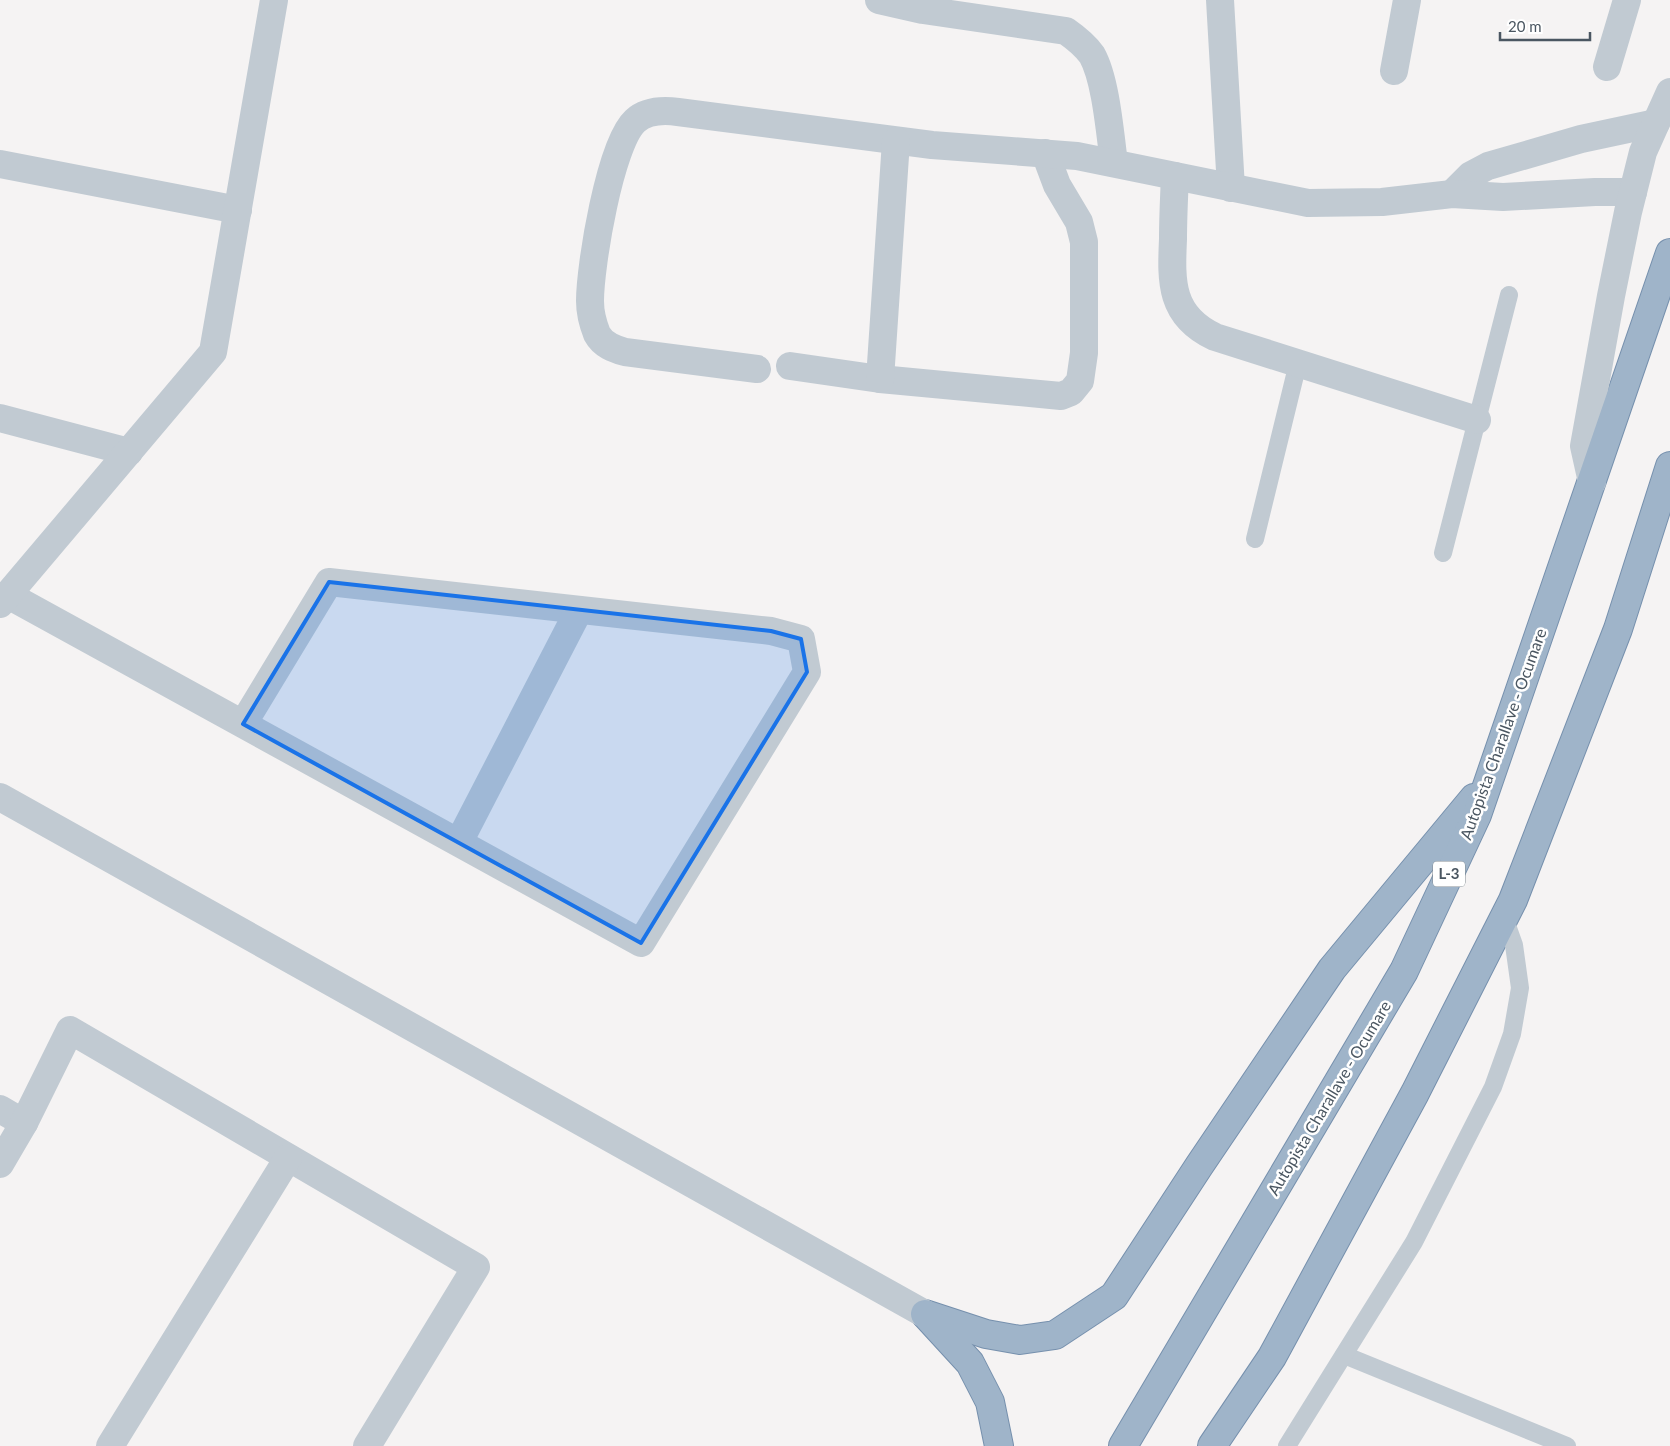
<svg xmlns="http://www.w3.org/2000/svg" width="1670" height="1446" font-family="Lato,sans-serif">
	<style>
		.lines { fill: none; stroke-linecap: round; stroke-linejoin: round }
		.trunk-casing { stroke: #7690ad; stroke-width: 30 }
		.service { stroke: #c1cad2; stroke-width: 18 }
		.minor { stroke: #c1cad2; stroke-width: 28 }
		.trunk { stroke: #9fb4c9; stroke-width: 28 }
		.marked { fill: #1a73e8; fill-opacity: 0.2; stroke: #1a73e8; stroke-width: 4; stroke-linejoin: round }
		.labels { text-anchor: middle; stroke-width: 5; stroke-linejoin: round; paint-order: stroke }
		.shield { fill: #fff; stroke: #808990; stroke-width: 1 }
		.shield-label { font-size: 15px; font-weight: bold; fill: #4a5661 }
		.street-label { font-size: 16px; fill: #4a5661; stroke: #fff }
	</style>
	<rect width="100%" height="100%" fill="#f5f3f3"/>
	<g class="lines">
		<defs>
			<g id="trunk">
				<path d="M 925,1314 L 986,1334 L 1020,1340 L 1055,1335 L 1114,1296 L 1199,1166 L 1332,969 L 1474,798"/>
				<path d="M 926,1315 L 970,1363 L 990,1402 L 999,1446"/>
				<path d="M 1123,1446 L 1404,971 L 1477,815 L 1670,253"/>
				<path d="M 1212,1446 L 1272,1357 L 1415,1093 L 1513,900 L 1618,629 L 1670,466"/>
			</g>
		</defs>
		<use href="#trunk" class="trunk-casing"/>
		<g class="service">
			<path d="M 1255,539 L 1298,363"/>
			<path d="M 1443,553 L 1509,295"/>
			<path d="M 1344,1355 L 1567,1446"/>
			<path d="M 1287,1446 L 1414,1242 L 1493,1087 L 1512,1034 L 1520,988 L 1514,945 L 1504,917"/>
		</g>
		<g class="minor">
			<path d="M 879,0 L 923,10 L 1066,31 C 1076,38 1085,45 1092,55 C 1106,80 1110,134 1114,163"/>
			<path d="M 1220,0 L 1231,188"/>
			<path d="M 1607,67 L 1627,0"/>
			<path d="M 1394,71 L 1407,0"/>
			<path d="M 0,164 L 238,210"/>
			<path d="M 1175,176 C 1174,197 1173,218 1173,239 C 1171,282 1170,316 1215,337 L 1477,420"/>
			<path d="M 1452,194 L 1471,175 L 1488,166 L 1581,139 L 1656,123"/>
			<path d="M 790,366 L 880,379 L 1061,396 L 1071,392 L 1080,381 L 1084,353 L 1084,242 L 1079,222 L 1057,185 L 1045,153"/>
			<path d="M 757,369 L 625,352 C 614,349 603,345 597,334 C 593,324 590,313 590,301 C 590,266 610,144 635,121 C 647,110 663,110 678,112 L 932,145 L 1077,156 L 1308,203 L 1382,202 L 1452,194 L 1503,197 L 1595,192 L 1633,192"/>
			<path d="M 880,379 L 896,141"/>
			<path d="M 0,418 L 129,452"/>
			<path d="M 1592,482 L 1584,446 L 1611,296 L 1628,212 L 1643,152 L 1670,92"/>
			<path d="M 8,595 L 641,943 L 807,672 L 801,639 L 771,631 L 329,582 L 243,724"/>
			<path d="M 0,604 L 213,352 L 274,0"/>
			<path d="M 0,797 L 925,1314"/>
			<path d="M 459,842 L 579,610"/>
			<path d="M 0,1109 L 24,1123"/>
			<path d="M 0,1164 L 24,1123 L 70,1030 L 476,1267 L 367,1446"/>
			<path d="M 110,1446 L 288,1158"/>
		</g>
		<use href="#trunk" class="trunk"/>
	</g>
	<path class="marked" d="M 329,582 L 771,631 L 801,639 L 807,672 L 641,943 L 243,724 Z"/>
	<g class="labels">
		<rect class="shield" x="1433" y="861.5" width="32" height="25" rx="4"/>
		<g class="shield-label">
			<text x="1449" y="879">L-3</text>
		</g>
		<g class="street-label">
			<text transform="translate(1503 734) rotate(-70)" y="6">Autopista Charallave - Ocumare</text>
			<text transform="translate(1329 1098) rotate(-59)" y="6">Autopista Charallave - Ocumare</text>
		</g>
	</g>
	<path d="M1500 32v8h90v-8" fill="none" stroke="#4a5661" stroke-width="2.5"/>
	<text x="1508" y="32" font-size="15" fill="#4a5661" stroke="#ffffff" stroke-width="4" paint-order="stroke">20 m</text>
</svg>
